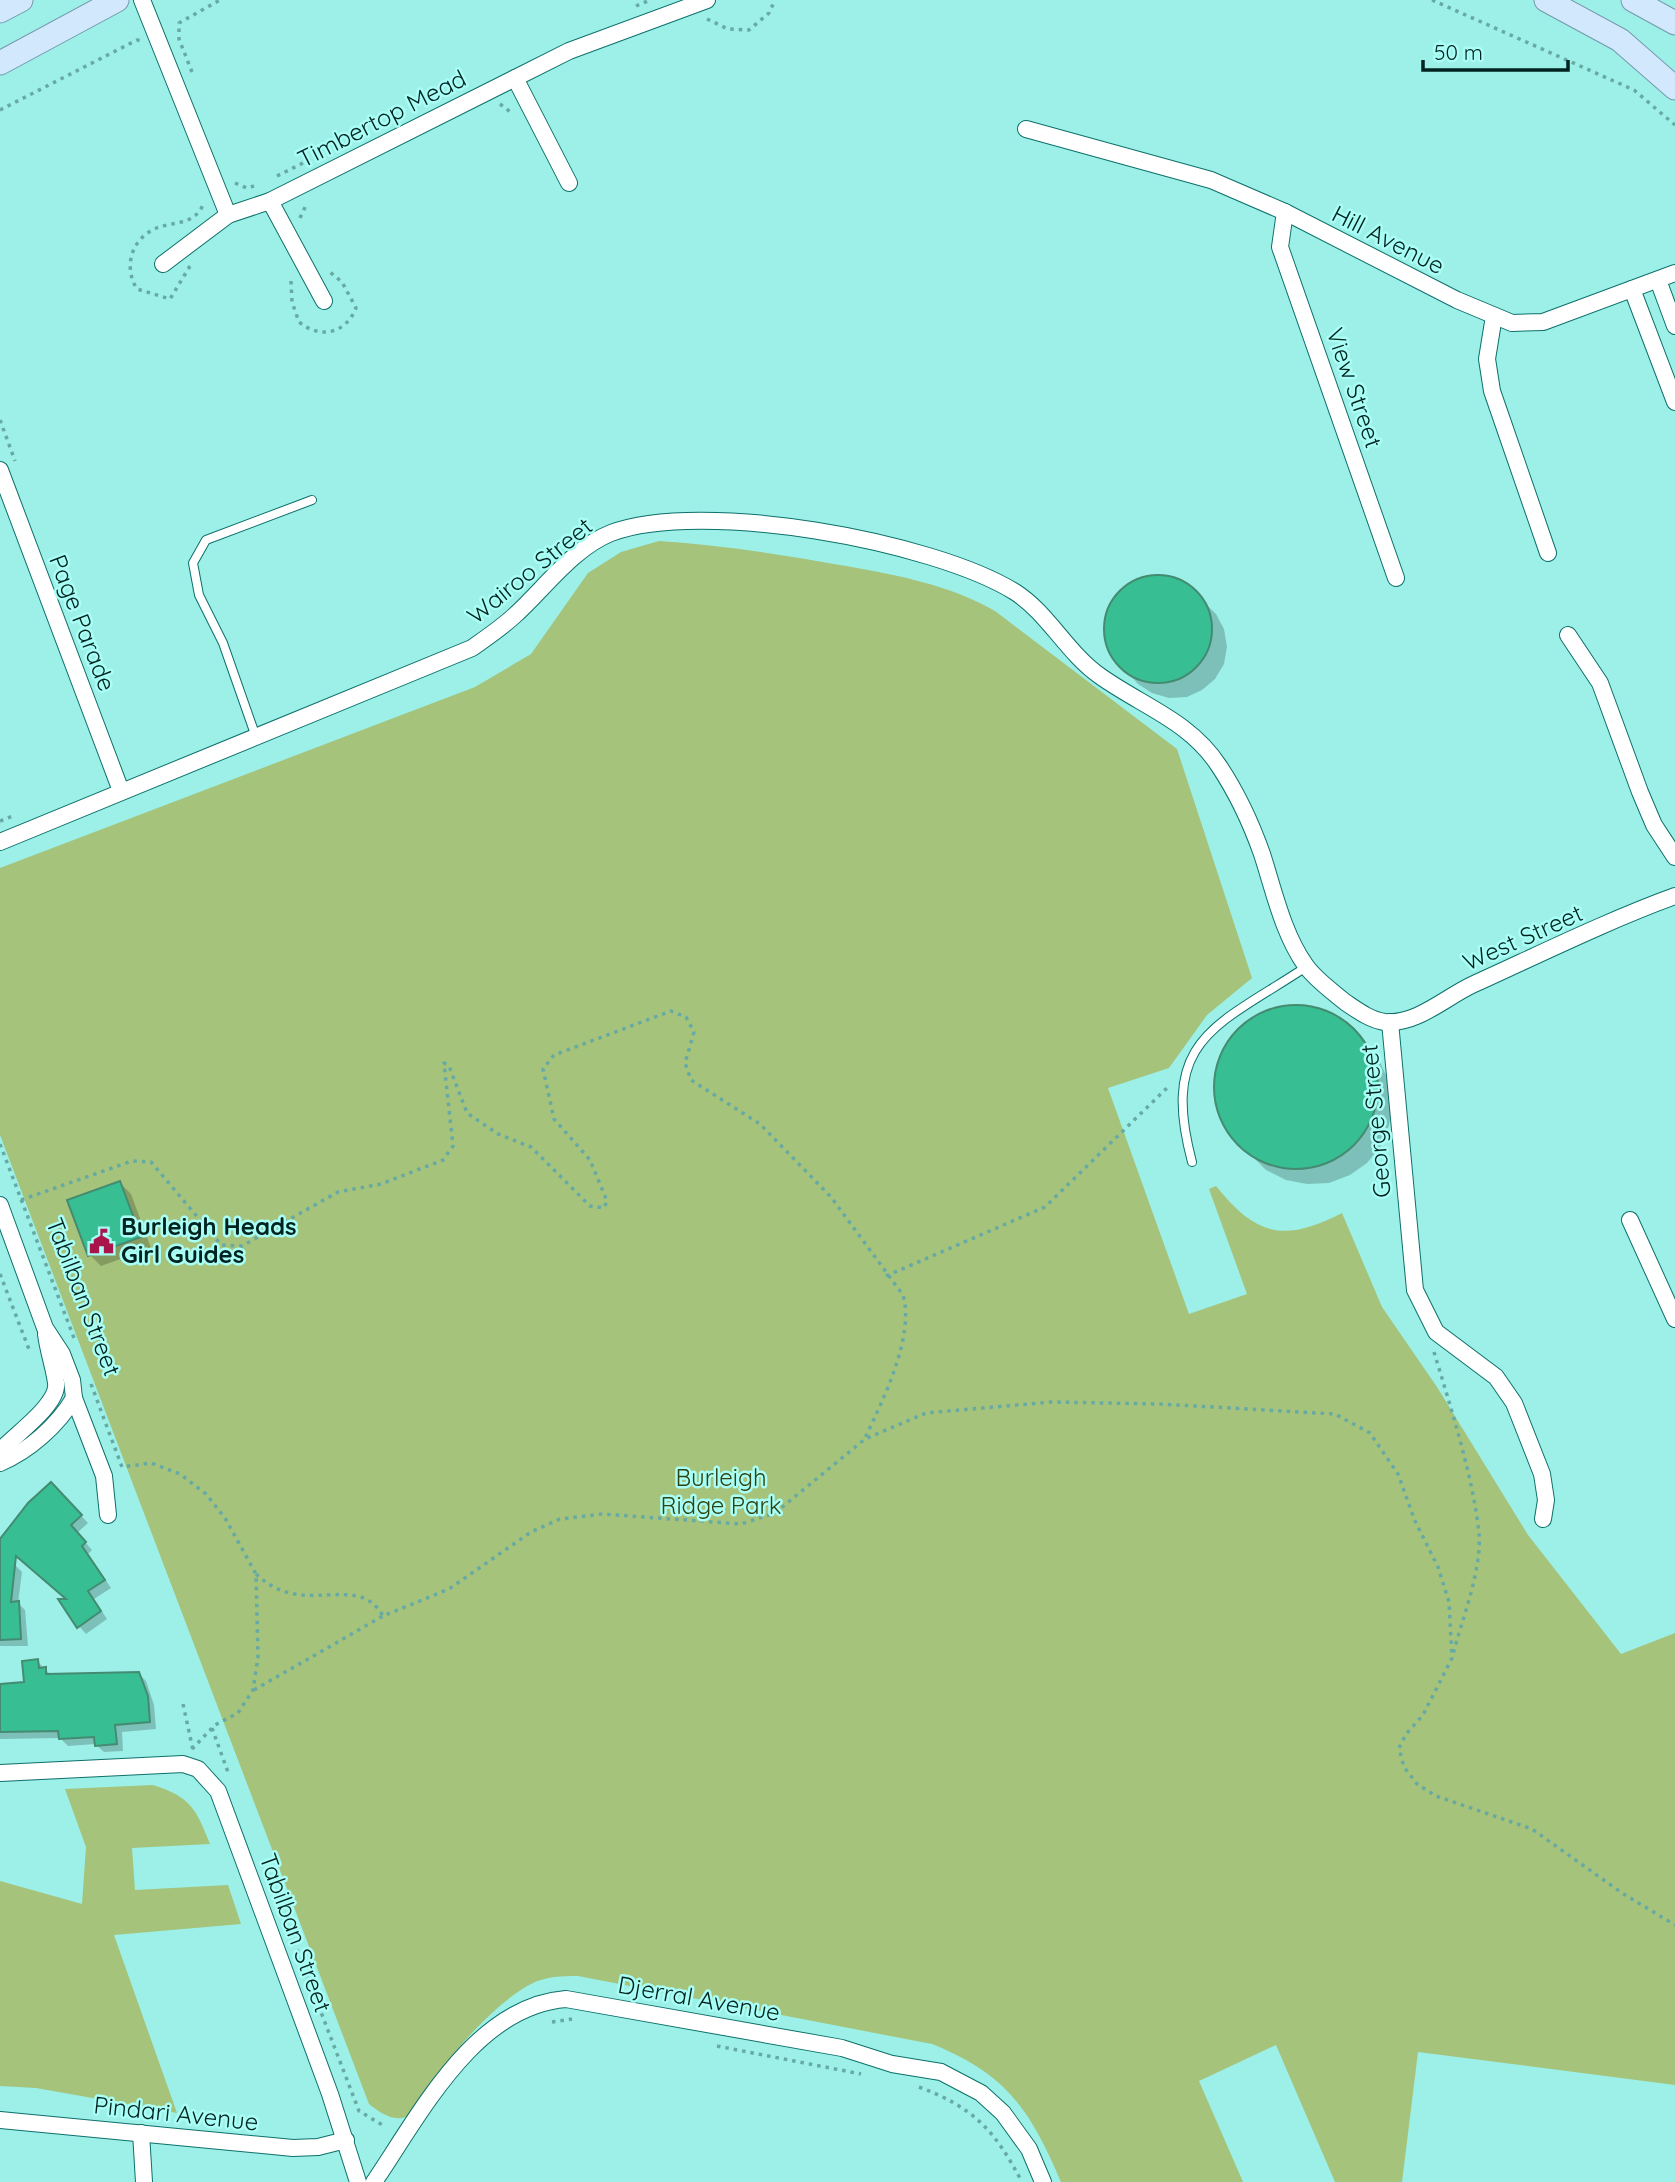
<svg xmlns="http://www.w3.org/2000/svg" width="1675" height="2182" font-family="Quicksand,sans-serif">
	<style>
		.green { fill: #a5c37b }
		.shadow { fill: #0003 }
		.building { fill: #38be93; stroke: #448b71; stroke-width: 2 }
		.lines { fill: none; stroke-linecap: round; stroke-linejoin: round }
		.service-casing { stroke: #0d706a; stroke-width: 10 }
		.minor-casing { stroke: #0d706a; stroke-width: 18 }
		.primary-casing { stroke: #7599ae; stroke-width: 25 }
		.path { stroke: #67aaa4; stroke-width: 3.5; stroke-dasharray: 3.5 5; stroke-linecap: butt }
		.service { stroke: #fff; stroke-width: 8 }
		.minor { stroke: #fff; stroke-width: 16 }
		.primary { stroke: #d2e8fd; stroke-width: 23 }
		.labels { text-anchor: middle; stroke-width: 5; stroke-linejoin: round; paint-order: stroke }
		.street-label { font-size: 24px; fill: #002320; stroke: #a9fef5 }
		.poi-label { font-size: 24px; font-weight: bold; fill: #002320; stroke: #a9fef5; text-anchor: start }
		.park-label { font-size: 24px; fill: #2f420f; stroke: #a9fef5 }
	</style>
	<rect width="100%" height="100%" fill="#9cf0e8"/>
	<g class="green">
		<path d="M 659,541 C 722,545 784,555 846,566 C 897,575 950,585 995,611 L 1177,749 L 1252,978 L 1207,1015 L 1169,1068 L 1108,1088 L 1189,1314 L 1247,1294 L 1209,1189 L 1216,1186 C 1256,1236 1284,1243 1342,1213 L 1382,1307 L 1437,1387 L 1528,1535 L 1621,1654 L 1675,1633 L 1675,2085 L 1418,2052 L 1402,2182 L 1335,2182 L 1276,2045 L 1199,2081 L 1243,2182 L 1061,2182 C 1030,2110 1007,2074 932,2044 L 578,1976 C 562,1976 546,1976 531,1984 C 498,2001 457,2047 436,2077 C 428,2088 419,2110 408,2116 C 394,2123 379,2112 369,2104 L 0,1135 L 0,868 L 475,687 L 531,654 L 588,573 L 621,552 Z"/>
		<path d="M 153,1785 C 191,1797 196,1809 210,1844 L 132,1848 L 135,1890 L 228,1885 L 241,1924 L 114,1935 L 177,2113 L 36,2088 L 0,2086 L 0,1881 L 82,1904 L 86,1847 L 65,1789 Z"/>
	</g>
	<g class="shadow">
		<path d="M 1154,577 L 1171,578 L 1187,586 L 1216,614 L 1224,629 L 1227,647 L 1224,664 L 1215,679 L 1202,690 L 1187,697 L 1169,698 L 1152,693 L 1138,684 L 1111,653 L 1106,636 L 1106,619 L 1112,603 L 1123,590 L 1137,580 Z"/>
		<path d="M 1290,1007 L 1311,1009 L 1332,1016 L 1350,1029 L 1380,1062 L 1389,1082 L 1393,1104 L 1389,1125 L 1381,1146 L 1367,1163 L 1350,1175 L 1329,1183 L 1307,1184 L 1286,1180 L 1266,1170 L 1234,1138 L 1222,1120 L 1216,1099 L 1216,1077 L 1222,1056 L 1233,1037 L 1249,1022 L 1268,1012 Z"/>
		<path d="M 120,1183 L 131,1194 L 151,1248 L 101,1266 L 90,1255 Z"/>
		<path d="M 58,1491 L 88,1523 L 77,1533 L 92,1550 L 88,1554 L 111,1588 L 94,1599 L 107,1619 L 86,1634 L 79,1626 L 69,1600 Z"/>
		<path d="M 0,1563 L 14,1564 L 22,1572 L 18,1603 L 25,1610 L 28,1646 L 0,1646 Z"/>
		<path d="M 37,1661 L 52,1676 L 139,1674 L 146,1681 L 154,1705 L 156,1729 L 122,1732 L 123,1751 L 104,1752 L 95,1744 L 68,1746 L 60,1738 L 0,1739 L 0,1686 L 26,1684 Z"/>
	</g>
	<g class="building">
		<circle cx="1158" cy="629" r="54"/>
		<circle cx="1296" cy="1087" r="82"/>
		<path d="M 120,1181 L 141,1237 L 88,1256 L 67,1200 Z"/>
		<path d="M 51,1482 L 82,1515 L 71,1525 L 86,1542 L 82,1546 L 105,1580 L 88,1591 L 101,1611 L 77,1628 L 58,1599 L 66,1599 L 16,1556 L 11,1602 L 19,1601 L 21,1639 L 0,1640 L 0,1539 L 28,1503 Z"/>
		<path d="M 38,1659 L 39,1668 L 46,1667 L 46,1674 L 139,1672 L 148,1696 L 150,1722 L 115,1725 L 117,1744 L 95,1746 L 94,1737 L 59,1739 L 58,1731 L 0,1732 L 0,1684 L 24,1682 L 22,1661 Z"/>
	</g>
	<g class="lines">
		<defs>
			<g id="service">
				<path d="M 256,737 L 223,643 L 199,595 L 193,563 L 206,540 L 312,500"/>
				<path d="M 1192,1162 C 1159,1038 1217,1026 1306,967"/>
			</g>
			<g id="minor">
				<path d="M 142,0 L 228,215"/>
				<path d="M 515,78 L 569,183"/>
				<path d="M 1026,129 L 1211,180 L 1285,212 L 1457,300 L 1512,323 L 1543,322 L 1675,273"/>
				<path d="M 270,201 L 324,301"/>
				<path d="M 1285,212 L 1280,247 L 1396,578"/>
				<path d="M 163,264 L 228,215 L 270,201 L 569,51 L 707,0"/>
				<path d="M 1658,280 L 1675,326"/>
				<path d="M 1632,289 L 1675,402"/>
				<path d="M 1494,316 L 1487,359 L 1492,391 L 1548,553"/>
				<path d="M 0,470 L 121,791"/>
				<path d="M 1568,635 L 1600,683 L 1640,792 L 1654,825 L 1675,857"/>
				<path d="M 0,842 L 472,648 C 486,638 501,628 514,616 C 544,589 573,548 611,533 C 701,499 933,541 1015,592 C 1048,613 1067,653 1100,676 C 1142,706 1190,721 1219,766 C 1237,793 1251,823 1262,854 C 1274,891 1283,934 1306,966 C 1316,980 1332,991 1345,1002 C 1357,1010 1370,1020 1385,1022 C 1417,1025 1447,996 1474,984 C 1538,955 1609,920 1675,896"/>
				<path d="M 1390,1022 L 1415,1290 L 1436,1332 L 1496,1377 L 1514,1403 L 1542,1474 L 1546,1500 L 1543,1519"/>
				<path d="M 0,1205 L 45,1328 L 62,1354 L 72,1380 L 74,1398 L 104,1476 L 108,1515"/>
				<path d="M 1630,1220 L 1675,1319"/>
				<path d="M 0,1455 L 5,1446 C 19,1432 59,1403 56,1383 C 54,1367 48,1351 46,1334"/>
				<path d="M 0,1463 C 29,1451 58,1425 74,1398"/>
				<path d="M 0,1773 L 183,1764 L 198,1769 L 218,1791 L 330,2094 L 358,2182"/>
				<path d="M 0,2120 L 293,2148 L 318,2147 L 346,2140"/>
				<path d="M 141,2133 L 144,2182"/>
				<path d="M 374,2182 C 421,2113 475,2006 566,1999 L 842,2048 L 892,2064 L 941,2072 L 981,2093 L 1003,2113 L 1029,2149 L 1043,2182"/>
			</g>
			<g id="primary">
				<path d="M 1546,0 L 1620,40 L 1675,88"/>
				<path d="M 1633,0 L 1675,23"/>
				<path d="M 0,11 L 21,0"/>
				<path d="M 0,63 L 117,0"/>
			</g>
		</defs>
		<use href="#service" class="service-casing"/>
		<use href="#minor" class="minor-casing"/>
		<use href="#primary" class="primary-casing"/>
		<g class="path">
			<path d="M 1432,0 L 1634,90 L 1675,125"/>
			<path d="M 636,6 L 650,0"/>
			<path d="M 707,19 L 728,29 L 749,30 L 769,13 L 775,0"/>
			<path d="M 192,72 L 179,39 L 179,23 L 220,0"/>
			<path d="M 500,104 L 513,114"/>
			<path d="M 0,110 L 137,40 L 142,41"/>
			<path d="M 277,176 L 317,156"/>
			<path d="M 235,183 L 247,188 L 254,186"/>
			<path d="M 300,218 L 307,203"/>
			<path d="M 190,266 L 170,299 L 137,289 C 125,270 129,245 149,232 C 168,219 195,229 204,202"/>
			<path d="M 291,281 L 292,302 L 299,322 C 321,340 346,333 356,308 L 342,282 L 330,272"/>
			<path d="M 0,420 L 15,461"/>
			<path d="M 0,821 L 13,816"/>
			<path d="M 0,1144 L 74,1338"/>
			<path d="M 21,1200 L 132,1161 L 151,1162 L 221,1245 L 242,1246 L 338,1192 L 381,1184 L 443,1160 L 453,1146 L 444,1063 L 449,1066 L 467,1113 L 498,1134 L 531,1147 L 590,1206 L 604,1208 L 607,1201 L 590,1160 L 554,1119 L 543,1069 L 554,1055 L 671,1011 L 686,1017 L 694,1032 L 685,1063 L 691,1080 L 760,1124 L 831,1197 L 903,1295 C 915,1336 883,1400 865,1438"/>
			<path d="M 0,1274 L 30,1352"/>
			<path d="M 886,1276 L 1045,1207 L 1170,1085"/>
			<path d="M 1434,1352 C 1450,1405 1474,1480 1479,1534 C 1482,1569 1462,1620 1453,1654"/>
			<path d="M 91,1384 L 122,1467 L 151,1463 L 180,1474 L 206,1494 L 225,1518 L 256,1574 L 258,1657 L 253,1690 L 238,1713 L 215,1725 L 192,1749"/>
			<path d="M 256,1574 C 303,1620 357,1570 383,1616 L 449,1589 L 531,1532 L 560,1519 L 602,1514 L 741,1524 L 775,1513 L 865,1439 L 926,1413 L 1051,1402 L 1160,1404 L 1335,1414 L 1370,1433 L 1398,1474 L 1415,1521 L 1438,1567 L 1449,1602 L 1452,1658 L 1423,1715 L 1406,1734 L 1399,1748 L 1404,1767 L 1417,1784 L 1436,1796 L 1532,1829 L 1622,1893 L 1675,1925"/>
			<path d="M 254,1690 L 383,1616"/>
			<path d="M 183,1704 L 193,1750"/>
			<path d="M 212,1728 L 229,1775"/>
			<path d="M 294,1942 L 359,2111 L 384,2126"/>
			<path d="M 552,2022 L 572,2019"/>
			<path d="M 717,2046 L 861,2074"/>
			<path d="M 919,2087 C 975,2108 995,2131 1022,2182"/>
		</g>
		<use href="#service" class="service"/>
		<use href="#minor" class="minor"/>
		<use href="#primary" class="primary"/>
	</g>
	<defs>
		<symbol id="civic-bare" viewBox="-9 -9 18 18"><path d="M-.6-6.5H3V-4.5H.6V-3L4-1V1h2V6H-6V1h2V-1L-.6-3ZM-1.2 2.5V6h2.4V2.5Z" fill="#a9154b" stroke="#a9fef5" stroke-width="2.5" paint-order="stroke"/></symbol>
	</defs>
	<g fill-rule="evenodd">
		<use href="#civic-bare" x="84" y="1224" width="35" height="35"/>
	</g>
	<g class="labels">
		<g class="street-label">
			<text transform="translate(382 119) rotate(-27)" y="8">Timbertop Mead</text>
			<text transform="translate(1388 240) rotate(27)" y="8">Hill Avenue</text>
			<text transform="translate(1354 388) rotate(71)" y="8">View Street</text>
			<text transform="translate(530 571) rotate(-39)" y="8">Wairoo Street</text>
			<text transform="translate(82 623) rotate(69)" y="8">Page Parade</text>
			<text transform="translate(1523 938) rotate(-24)" y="8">West Street</text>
			<text transform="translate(1376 1121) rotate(-95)" y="8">George Street</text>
			<text transform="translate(83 1297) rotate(69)" y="8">Tabilban Street</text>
			<text transform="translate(295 1933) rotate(70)" y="8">Tabilban Street</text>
			<text transform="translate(699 1999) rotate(10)" y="8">Djerral Avenue</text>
			<text transform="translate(176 2114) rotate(6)" y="8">Pindari Avenue</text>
		</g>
		<g class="poi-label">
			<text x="121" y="1235">Burleigh Heads<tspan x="121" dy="28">Girl Guides</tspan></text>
		</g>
		<g class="park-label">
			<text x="721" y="1486">Burleigh<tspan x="721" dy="28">Ridge Park</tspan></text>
		</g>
	</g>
	<path d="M1423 60v10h145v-10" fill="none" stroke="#002320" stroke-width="3.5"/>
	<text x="1434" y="60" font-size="21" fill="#002320" stroke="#a9fef5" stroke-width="5" paint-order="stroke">50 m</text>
</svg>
